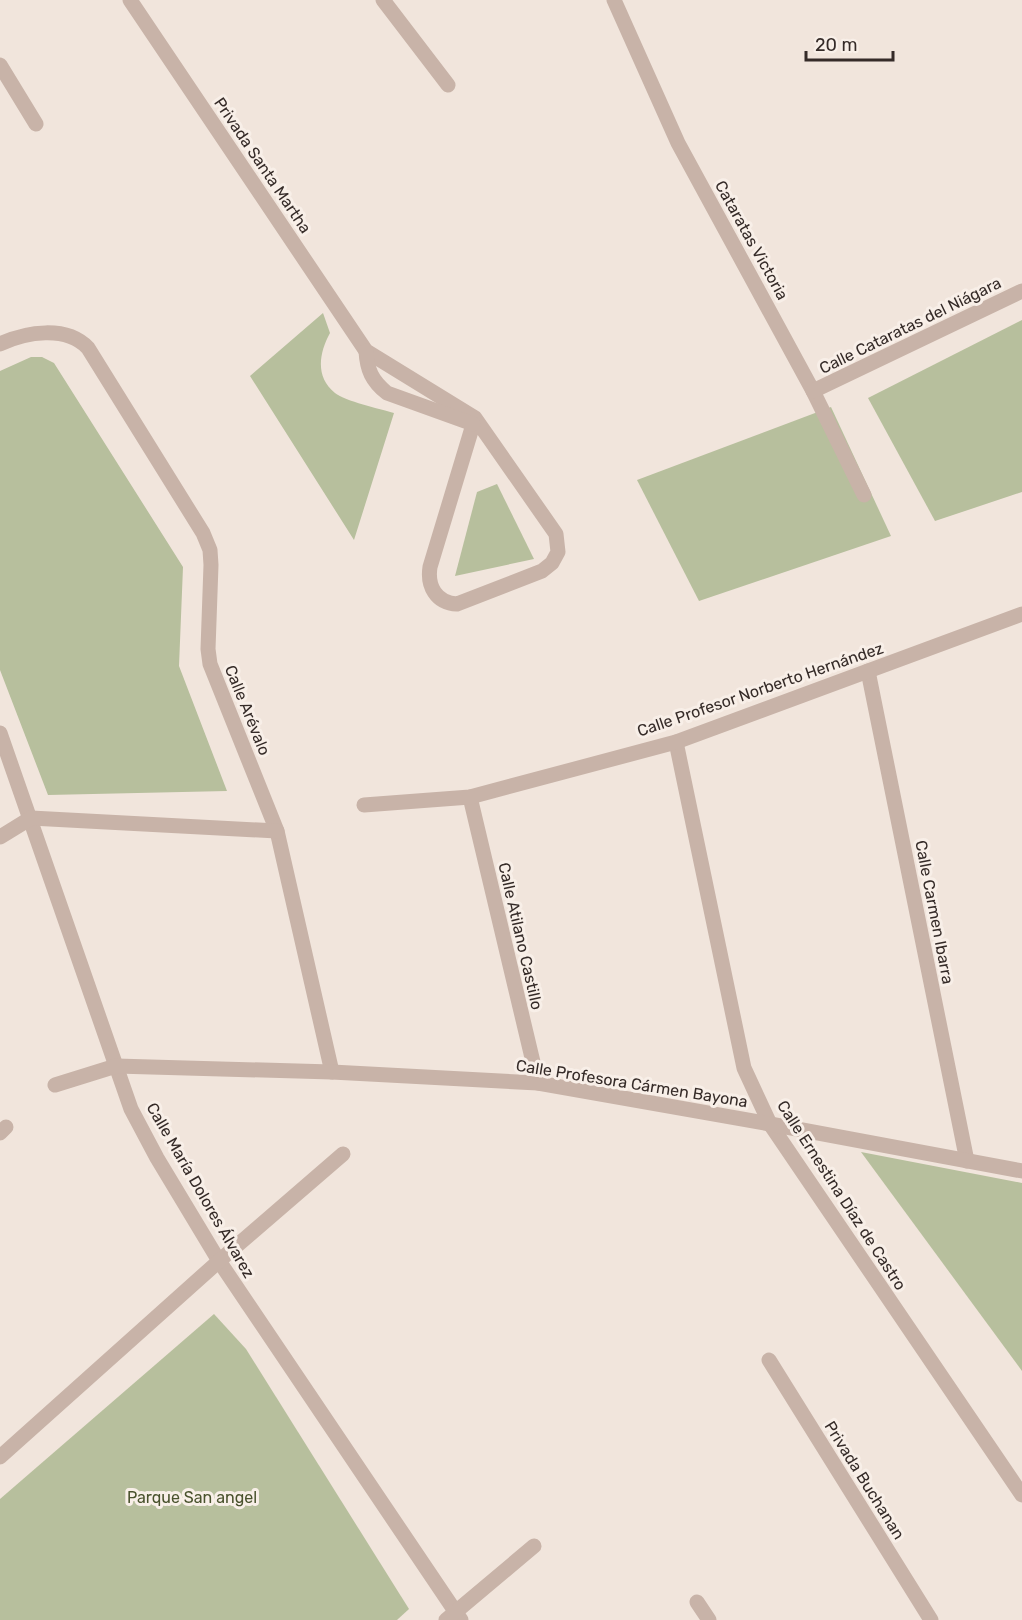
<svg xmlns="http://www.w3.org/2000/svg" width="1022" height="1620" font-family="Rubik,sans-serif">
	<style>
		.green { fill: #b7bf9d }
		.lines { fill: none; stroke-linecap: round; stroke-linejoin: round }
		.lane { stroke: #c8b3a8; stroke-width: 15 }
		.street { stroke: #c8b3a8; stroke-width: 15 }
		.labels { text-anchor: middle; stroke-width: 6; stroke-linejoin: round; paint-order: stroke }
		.street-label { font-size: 16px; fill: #352b28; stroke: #f8efe8 }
		.park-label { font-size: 16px; fill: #49522d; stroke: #f8efe8 }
	</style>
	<rect width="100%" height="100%" fill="#f1e5dc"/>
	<g class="green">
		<path d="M 323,313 L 330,333 C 319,353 315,377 335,393 C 345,401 380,409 394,413 L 354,540 L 250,376 Z"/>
		<path d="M 1022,320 L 1022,492 L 935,521 L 868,398 Z"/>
		<path d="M 31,357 L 42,357 L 54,363 L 183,567 L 179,666 L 227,791 L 48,795 L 0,670 L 0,371 Z"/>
		<path d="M 831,407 L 891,536 L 699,601 L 637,480 Z"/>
		<path d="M 497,484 L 534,559 L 455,576 L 477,492 Z"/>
		<path d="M 861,1152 L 1022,1183 L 1022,1371 Z"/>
		<path d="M 214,1314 L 246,1349 L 409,1609 L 397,1620 L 0,1620 L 0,1499 Z"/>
	</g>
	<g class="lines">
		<path class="lane" d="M 383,0 L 448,85"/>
		<g class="street">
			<path d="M 130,0 L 366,351 L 475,418 L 556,534 L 558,552 L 552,563 L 542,571 L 457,604 C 436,603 427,586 430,567 L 475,418"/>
			<path d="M 614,0 L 678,143 L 813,391 L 864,495"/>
			<path d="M 0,65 L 36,124"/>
			<path d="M 0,344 C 26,332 66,325 88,348 L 203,533 L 210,550 L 211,565 L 208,649 L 210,664 L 277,831 L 332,1072"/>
			<path d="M 366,351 C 367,370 372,381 387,393 L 473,424"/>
			<path d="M 813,391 L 1022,291"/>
			<path d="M 868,671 L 967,1161"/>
			<path d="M 0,733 L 131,1109 L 157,1158 L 219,1261 L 461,1620"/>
			<path d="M 676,742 L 744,1068 L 770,1124 L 1022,1495"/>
			<path d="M 470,797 L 538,1083"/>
			<path d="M 364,805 L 470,797 L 676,742 L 1022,614"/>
			<path d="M 0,837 L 31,818 L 277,831"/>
			<path d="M 55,1085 L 116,1066 L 332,1072 L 538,1083 L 770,1124 L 1022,1171"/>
			<path d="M 0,1133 L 6,1127"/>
			<path d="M 769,1360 L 931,1620"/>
			<path d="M 0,1457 L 219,1261 L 343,1154"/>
			<path d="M 697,1602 L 709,1620"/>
			<path d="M 446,1620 L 534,1546"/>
		</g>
	</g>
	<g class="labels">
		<g class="street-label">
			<text transform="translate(263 165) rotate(56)" y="6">Privada Santa Martha</text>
			<text transform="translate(752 240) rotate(61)" y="6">Cataratas Victoria</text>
			<text transform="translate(910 325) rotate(-26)" y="6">Calle Cataratas del Niágara</text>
			<text transform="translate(760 689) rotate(-19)" y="6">Calle Profesor Norberto Hernández</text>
			<text transform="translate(248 710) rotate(68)" y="6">Calle Arévalo</text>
			<text transform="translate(935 912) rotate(79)" y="6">Calle Carmen Ibarra</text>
			<text transform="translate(521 936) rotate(77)" y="6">Calle Atilano Castillo</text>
			<text transform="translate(632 1083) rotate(9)" y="6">Calle Profesora Cármen Bayona</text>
			<text transform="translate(201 1190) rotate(60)" y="6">Calle María Dolores Álvarez</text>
			<text transform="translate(842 1195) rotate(57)" y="6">Calle Ernestina Díaz de Castro</text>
			<text transform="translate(865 1480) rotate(58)" y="6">Privada Buchanan</text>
		</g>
		<g class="park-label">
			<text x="192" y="1503">Parque San angel</text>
		</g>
	</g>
	<path d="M806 51v9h87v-9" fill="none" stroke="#352b28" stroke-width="3"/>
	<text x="815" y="51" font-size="18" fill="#352b28" stroke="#f8efe8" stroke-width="4.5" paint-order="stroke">20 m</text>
</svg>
